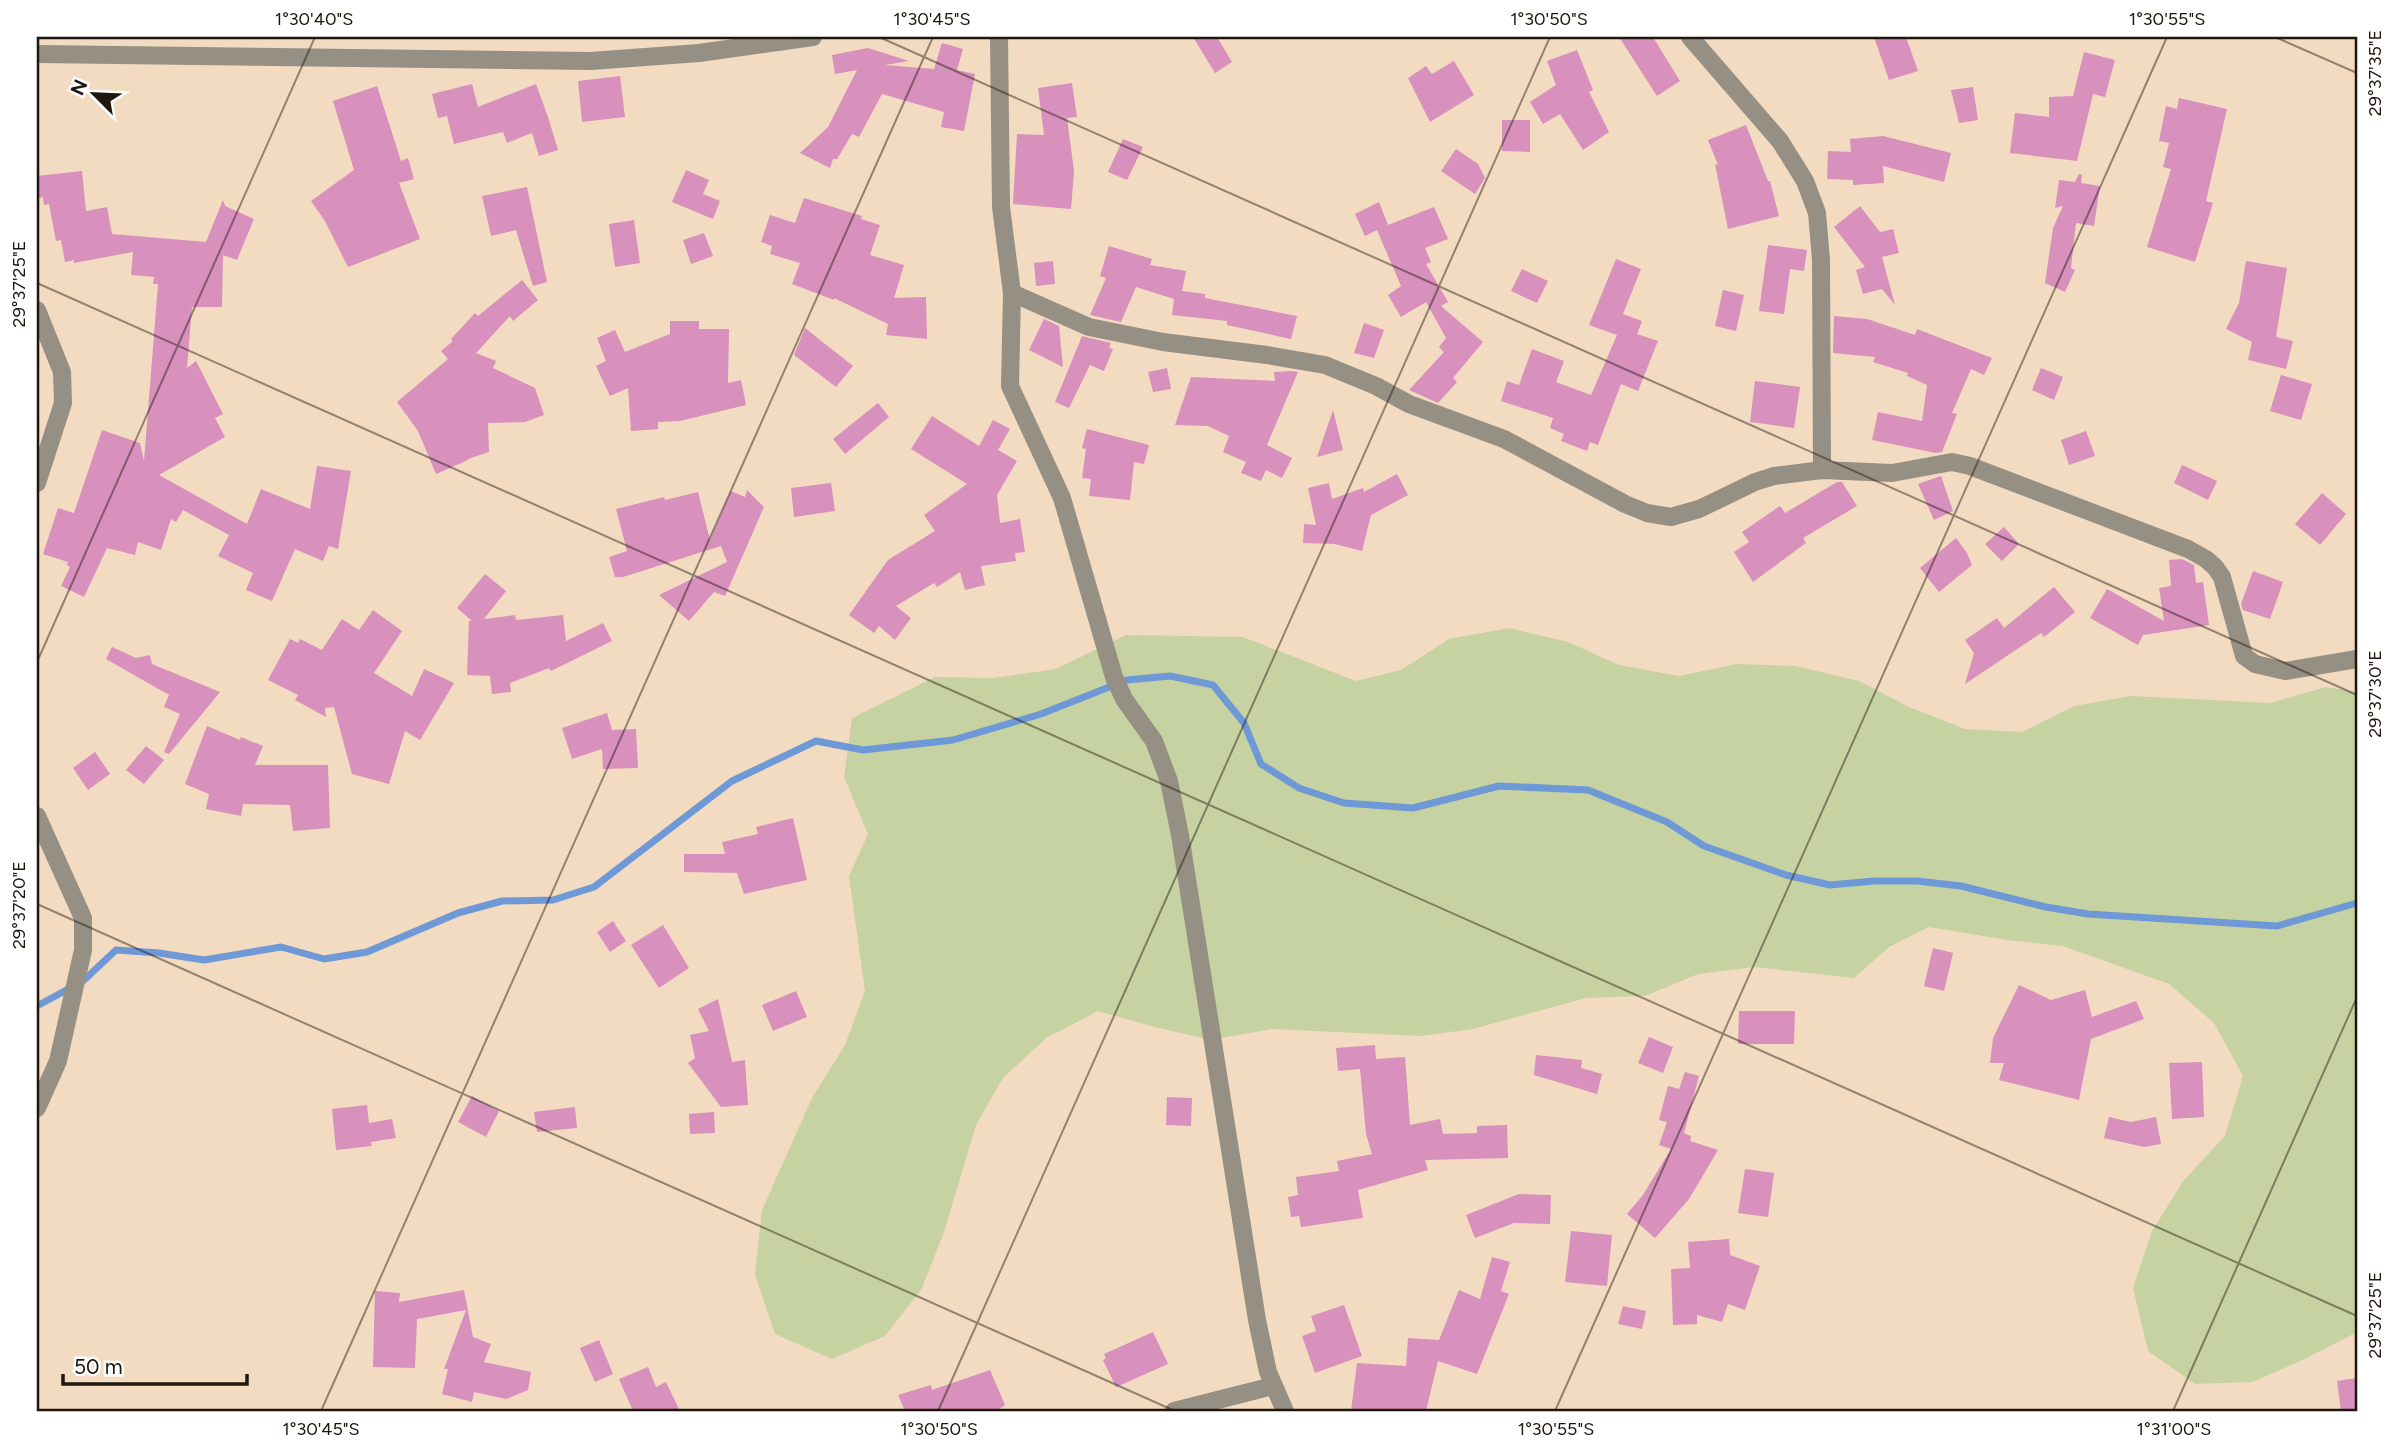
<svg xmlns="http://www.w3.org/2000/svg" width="2394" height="1448" font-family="Figtree,sans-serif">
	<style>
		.green { fill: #c6d2a2 }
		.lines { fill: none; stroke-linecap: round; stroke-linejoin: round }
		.stream { stroke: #6e98d6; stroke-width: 7 }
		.building { fill: #d890bc }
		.minor { stroke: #968f83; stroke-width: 18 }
		.ticks { fill: none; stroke: #1f170e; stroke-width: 2; stroke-opacity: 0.45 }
		.neatline { fill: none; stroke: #1f170e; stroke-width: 2.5 }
		.ticks-label { font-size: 18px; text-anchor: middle; fill: #1f170e }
	</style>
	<rect width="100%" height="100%" fill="#f2dbc1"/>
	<path class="green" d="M 1509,628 L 1568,642 L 1619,665 L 1679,676 L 1737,664 L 1795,666 L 1859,681 L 1909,707 L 1965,729 L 2022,732 L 2074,706 L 2131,696 L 2270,703 L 2326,687 L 2357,692 L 2357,1332 L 2305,1359 L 2252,1382 L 2195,1384 L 2148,1351 L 2133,1288 L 2152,1231 L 2184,1180 L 2225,1136 L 2243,1076 L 2214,1023 L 2169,984 L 2063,946 L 2007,940 L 1929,927 L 1889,947 L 1854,978 L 1754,967 L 1698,974 L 1645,996 L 1586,998 L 1473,1029 L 1420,1036 L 1272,1029 L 1211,1040 L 1155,1027 L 1098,1011 L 1046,1038 L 1003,1078 L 976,1125 L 944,1232 L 921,1290 L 885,1336 L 832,1359 L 775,1334 L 755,1275 L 762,1210 L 812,1098 L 845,1045 L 865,991 L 849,876 L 868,834 L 844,777 L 852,718 L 935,677 L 993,678 L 1056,669 L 1126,635 L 1243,637 L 1356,681 L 1401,670 L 1449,639 Z"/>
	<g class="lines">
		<path class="stream" d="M 37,1006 L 83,981 L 116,950 L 159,953 L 204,960 L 281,947 L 324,959 L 367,952 L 458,913 L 502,901 L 553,900 L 594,887 L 732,781 L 816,741 L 863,750 L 953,740 L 1041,714 L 1127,680 L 1170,676 L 1213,685 L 1244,723 L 1261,764 L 1299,788 L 1344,803 L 1413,808 L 1499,786 L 1588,790 L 1667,822 L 1704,846 L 1786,875 L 1830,885 L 1874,881 L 1917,881 L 1961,886 L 2046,907 L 2088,914 L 2277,926 L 2357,903"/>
	</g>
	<g class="building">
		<path d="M 1193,37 L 1217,37 L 1232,62 L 1215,73 Z"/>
		<path d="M 1619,37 L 1653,37 L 1680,81 L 1657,96 Z"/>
		<path d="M 1874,37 L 1906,37 L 1918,71 L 1889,80 Z"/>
		<path d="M 942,43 L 963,49 L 957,70 L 975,74 L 964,131 L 941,127 L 944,112 L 882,94 L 859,137 L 852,134 L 837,159 L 833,159 L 830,168 L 800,153 L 828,127 L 857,70 L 835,74 L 832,55 L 868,48 L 909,61 L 885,65 L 934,69 Z"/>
		<path d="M 1577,50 L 1593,90 L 1589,92 L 1609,132 L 1583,150 L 1560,114 L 1543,124 L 1530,102 L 1556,85 L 1547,61 Z"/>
		<path d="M 2084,52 L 2115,60 L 2105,97 L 2093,94 L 2077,161 L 2010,153 L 2015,113 L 2049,117 L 2049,97 L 2073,96 Z"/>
		<path d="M 1454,61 L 1474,95 L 1430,122 L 1408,78 L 1426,66 L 1432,74 Z"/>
		<path d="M 620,76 L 625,117 L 582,122 L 578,81 Z"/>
		<path d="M 1072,83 L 1077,117 L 1067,118 L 1074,171 L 1071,209 L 1013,204 L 1017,134 L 1044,135 L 1038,88 Z"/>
		<path d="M 472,84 L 478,107 L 536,84 L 548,117 L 558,150 L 539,156 L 532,133 L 507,143 L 503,132 L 454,144 L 447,116 L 438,118 L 432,94 Z"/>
		<path d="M 377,86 L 401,161 L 408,158 L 414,179 L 399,183 L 420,239 L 348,267 L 325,221 L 311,201 L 354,170 L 333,101 Z"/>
		<path d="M 1973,87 L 1978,120 L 1959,123 L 1951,90 Z"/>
		<path d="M 2179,98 L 2227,109 L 2206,201 L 2213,203 L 2195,262 L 2147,247 L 2171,169 L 2163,167 L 2169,143 L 2159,141 L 2166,106 L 2177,109 Z"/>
		<path d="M 1502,120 L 1530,120 L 1530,152 L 1502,151 Z"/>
		<path d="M 1746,125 L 1768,181 L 1770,181 L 1779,216 L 1728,229 L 1715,164 L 1718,165 L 1708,140 Z"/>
		<path d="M 1883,136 L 1951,153 L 1944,182 L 1883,166 L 1884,183 L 1853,185 L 1853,180 L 1827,179 L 1828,151 L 1851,152 L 1850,139 Z"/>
		<path d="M 1123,139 L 1143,147 L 1127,180 L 1108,172 Z"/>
		<path d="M 1456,149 L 1478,164 L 1485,178 L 1475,194 L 1441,171 Z"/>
		<path d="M 686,170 L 709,180 L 703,194 L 720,201 L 713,219 L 672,202 Z"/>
		<path d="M 82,171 L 86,211 L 107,207 L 112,234 L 206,242 L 223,200 L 225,206 L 254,219 L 237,260 L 223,255 L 222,307 L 192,307 L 187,368 L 196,361 L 223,414 L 215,418 L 225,437 L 159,475 L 247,524 L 261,489 L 310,509 L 317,466 L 351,471 L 338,549 L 329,546 L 323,561 L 295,549 L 272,601 L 246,590 L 253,573 L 218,556 L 229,535 L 183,510 L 176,522 L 171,519 L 161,550 L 138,542 L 135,555 L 107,548 L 84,597 L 61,586 L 70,567 L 67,565 L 68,562 L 43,554 L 58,508 L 74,513 L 102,430 L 140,443 L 144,461 L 158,284 L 153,284 L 154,277 L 131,275 L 133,252 L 74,263 L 74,260 L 65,262 L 61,240 L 56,241 L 49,204 L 44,205 L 43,197 L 37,199 L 37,176 Z"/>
		<path d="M 2079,174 L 2082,175 L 2081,183 L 2100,186 L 2094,226 L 2076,223 L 2071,268 L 2075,270 L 2065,292 L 2045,283 L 2053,228 L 2063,206 L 2055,208 L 2059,180 L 2075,182 Z"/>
		<path d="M 527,187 L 547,282 L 533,286 L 516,230 L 491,236 L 482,196 Z"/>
		<path d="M 804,198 L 862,216 L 861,219 L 880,225 L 870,255 L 904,265 L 894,298 L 926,297 L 927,339 L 886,335 L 888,324 L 834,298 L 834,300 L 792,284 L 800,263 L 770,254 L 772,246 L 761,242 L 770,215 L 795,223 Z"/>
		<path d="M 1379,202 L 1388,225 L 1434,207 L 1448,239 L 1425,248 L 1431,262 L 1426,264 L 1448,302 L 1441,306 L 1483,342 L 1453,378 L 1457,382 L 1438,403 L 1409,390 L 1444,352 L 1439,347 L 1446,338 L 1426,302 L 1401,317 L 1388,295 L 1401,286 L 1377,230 L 1365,236 L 1355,214 Z"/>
		<path d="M 1860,206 L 1880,232 L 1893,229 L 1899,253 L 1882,257 L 1895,305 L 1882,289 L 1863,294 L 1856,270 L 1865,267 L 1834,227 Z"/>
		<path d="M 634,220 L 640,263 L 615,267 L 609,224 Z"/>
		<path d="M 704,233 L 713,256 L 691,264 L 683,240 Z"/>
		<path d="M 1768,245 L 1807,250 L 1804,271 L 1790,269 L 1784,314 L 1759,311 Z"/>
		<path d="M 1109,246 L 1152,259 L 1150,265 L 1186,271 L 1182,291 L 1205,294 L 1205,298 L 1297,316 L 1291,339 L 1227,325 L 1227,321 L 1172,315 L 1174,299 L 1136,287 L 1121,322 L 1090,315 L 1106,278 L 1100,276 Z"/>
		<path d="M 1616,259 L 1641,269 L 1623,314 L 1642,321 L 1637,334 L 1658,341 L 1638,391 L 1621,384 L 1598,445 L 1590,442 L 1587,451 L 1561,441 L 1564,434 L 1550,428 L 1553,418 L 1501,401 L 1507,381 L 1519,385 L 1532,349 L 1564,361 L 1556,382 L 1591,395 L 1617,335 L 1589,325 Z"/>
		<path d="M 1053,261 L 1055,284 L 1036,286 L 1034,263 Z"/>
		<path d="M 2246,261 L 2287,268 L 2276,337 L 2293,341 L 2286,369 L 2248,360 L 2252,342 L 2226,329 L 2239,303 Z"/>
		<path d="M 1522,269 L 1548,281 L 1537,303 L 1511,291 Z"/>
		<path d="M 522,280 L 538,300 L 513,321 L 510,316 L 476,353 L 496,361 L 493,368 L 535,388 L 544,415 L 525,422 L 488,423 L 489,452 L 468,459 L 468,460 L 436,474 L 418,431 L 397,402 L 448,359 L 441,351 L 453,341 L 451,339 L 475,313 L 478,316 Z"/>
		<path d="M 1723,290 L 1744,295 L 1736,331 L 1715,326 Z"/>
		<path d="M 1834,316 L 1867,319 L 1915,335 L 1917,329 L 1992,358 L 1984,375 L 1971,369 L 1952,413 L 1957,414 L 1942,452 L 1936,453 L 1872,440 L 1878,412 L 1922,421 L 1927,385 L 1907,376 L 1908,373 L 1873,362 L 1875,357 L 1833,353 Z"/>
		<path d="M 1044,319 L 1059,326 L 1063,367 L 1029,350 Z"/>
		<path d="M 670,321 L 699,321 L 699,329 L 729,329 L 728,383 L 741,380 L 746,405 L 680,421 L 658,422 L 658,429 L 631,431 L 628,388 L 610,396 L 596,366 L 606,361 L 597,338 L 615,330 L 625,352 L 670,334 Z"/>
		<path d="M 1364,323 L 1384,330 L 1374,358 L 1354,353 Z"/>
		<path d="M 805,328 L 853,366 L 836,387 L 794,355 Z"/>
		<path d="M 1082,336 L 1111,343 L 1109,348 L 1113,349 L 1104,371 L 1090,365 L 1069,408 L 1055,402 Z"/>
		<path d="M 1167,368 L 1171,389 L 1153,392 L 1148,372 Z"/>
		<path d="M 2041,368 L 2063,377 L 2054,400 L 2032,390 Z"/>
		<path d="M 1291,371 L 1298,372 L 1267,445 L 1292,458 L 1282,478 L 1266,470 L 1261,481 L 1241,473 L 1246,462 L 1223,452 L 1229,436 L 1208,426 L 1175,425 L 1191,377 L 1275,381 L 1274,372 Z"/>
		<path d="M 2281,375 L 2312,384 L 2301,420 L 2270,411 Z"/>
		<path d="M 1755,381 L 1800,387 L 1794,428 L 1750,422 Z"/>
		<path d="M 878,403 L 889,417 L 845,454 L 833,439 Z"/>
		<path d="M 1333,410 L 1343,450 L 1317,457 Z"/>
		<path d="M 932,416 L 979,446 L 993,420 L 1010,429 L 998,450 L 1017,461 L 997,495 L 1000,523 L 1020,519 L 1025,552 L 1015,553 L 1016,561 L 981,566 L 985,585 L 965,590 L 960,572 L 937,587 L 934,583 L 896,606 L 911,618 L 895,640 L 879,626 L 874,633 L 849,615 L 888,560 L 935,531 L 924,515 L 967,484 L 911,449 Z"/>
		<path d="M 1087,429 L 1149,445 L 1144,464 L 1134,462 L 1130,500 L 1089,496 L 1091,479 L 1082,478 L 1086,449 L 1082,448 Z"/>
		<path d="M 2086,431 L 2095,456 L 2069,465 L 2061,440 Z"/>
		<path d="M 2182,465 L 2217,481 L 2208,500 L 2174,483 Z"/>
		<path d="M 1397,474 L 1408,495 L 1371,515 L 1362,551 L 1335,544 L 1303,543 L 1304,524 L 1316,525 L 1308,488 L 1329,483 L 1332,499 L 1363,488 L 1364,492 Z"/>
		<path d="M 1941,476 L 1953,511 L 1934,520 L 1918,484 Z"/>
		<path d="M 1837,482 L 1842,482 L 1857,506 L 1803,538 L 1806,543 L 1753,582 L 1734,552 L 1749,542 L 1742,532 L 1780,506 L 1785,513 Z"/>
		<path d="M 831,483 L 835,511 L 794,517 L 791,488 Z"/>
		<path d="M 747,490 L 764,507 L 725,596 L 714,592 L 689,621 L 659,595 L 727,562 L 721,546 L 623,577 L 615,577 L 609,557 L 627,551 L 616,509 L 664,497 L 665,500 L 698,492 L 710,540 L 731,491 L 745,497 Z"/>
		<path d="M 2322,493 L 2346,514 L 2320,545 L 2295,524 Z"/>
		<path d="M 2004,527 L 2019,544 L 2002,561 L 1985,544 Z"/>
		<path d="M 1956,538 L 1967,553 L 1972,565 L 1939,592 L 1920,568 Z"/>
		<path d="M 2182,559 L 2194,565 L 2196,583 L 2203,582 L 2209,625 L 2143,635 L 2138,645 L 2090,618 L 2107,589 L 2164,621 L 2159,588 L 2171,586 L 2169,560 Z"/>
		<path d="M 2253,571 L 2283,582 L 2270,619 L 2243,610 L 2241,604 Z"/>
		<path d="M 485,574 L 506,591 L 484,619 L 515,615 L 516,620 L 563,615 L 566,641 L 603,623 L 612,641 L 551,671 L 549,668 L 510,683 L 511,692 L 492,694 L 490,676 L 467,675 L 469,621 L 472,621 L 457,608 Z"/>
		<path d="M 2054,587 L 2075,612 L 2044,637 L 2041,633 L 1965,684 L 1974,653 L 1965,640 L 1997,618 L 2004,628 Z"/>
		<path d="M 373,610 L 402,631 L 374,673 L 412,696 L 424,669 L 454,683 L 420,740 L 405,731 L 389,784 L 352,774 L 334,707 L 325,708 L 326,717 L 295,700 L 298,695 L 268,680 L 290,639 L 298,643 L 300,639 L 322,650 L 342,619 L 359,630 Z"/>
		<path d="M 112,647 L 136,658 L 150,655 L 152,664 L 220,692 L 169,754 L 164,752 L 180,714 L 164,707 L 169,695 L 106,659 Z"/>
		<path d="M 607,713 L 612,730 L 636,729 L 638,768 L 603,769 L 602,749 L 572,759 L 562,728 Z"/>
		<path d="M 207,726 L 240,740 L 241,737 L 263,746 L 255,765 L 328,765 L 330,828 L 293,831 L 290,805 L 243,804 L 241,816 L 206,809 L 209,794 L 185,784 Z"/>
		<path d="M 146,746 L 164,760 L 144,784 L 126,770 Z"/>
		<path d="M 95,752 L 110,774 L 88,790 L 73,768 Z"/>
		<path d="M 793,818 L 807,880 L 744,894 L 737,873 L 684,872 L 684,854 L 725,854 L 722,842 L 758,834 L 756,827 Z"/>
		<path d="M 613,921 L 626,941 L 610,952 L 597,932 Z"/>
		<path d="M 663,925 L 689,968 L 659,988 L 631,945 Z"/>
		<path d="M 1933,948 L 1953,953 L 1944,991 L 1924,986 Z"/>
		<path d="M 2019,985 L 2051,1000 L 2085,990 L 2092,1017 L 2136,1001 L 2144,1019 L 2091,1039 L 2079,1100 L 1999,1080 L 2004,1063 L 1990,1063 L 1993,1038 Z"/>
		<path d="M 796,991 L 807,1017 L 773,1031 L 762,1005 Z"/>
		<path d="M 718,999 L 732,1062 L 745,1060 L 748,1105 L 721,1107 L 688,1063 L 695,1058 L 690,1035 L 709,1031 L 698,1009 Z"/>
		<path d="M 1739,1011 L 1795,1011 L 1794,1044 L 1738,1044 Z"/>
		<path d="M 1649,1037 L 1673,1047 L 1663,1073 L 1638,1063 Z"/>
		<path d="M 1375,1045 L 1376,1059 L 1405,1057 L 1410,1125 L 1440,1119 L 1443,1134 L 1477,1133 L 1477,1126 L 1507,1125 L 1508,1158 L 1425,1160 L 1428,1170 L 1358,1190 L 1363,1218 L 1301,1227 L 1299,1216 L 1291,1217 L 1288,1197 L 1298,1195 L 1296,1177 L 1339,1171 L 1337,1161 L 1372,1154 L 1366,1134 L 1360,1069 L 1338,1071 L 1336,1048 Z"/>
		<path d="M 1536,1055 L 1582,1060 L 1581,1068 L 1602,1074 L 1597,1094 L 1534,1075 Z"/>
		<path d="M 2202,1062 L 2204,1117 L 2172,1119 L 2169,1063 Z"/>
		<path d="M 1685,1072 L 1699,1076 L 1684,1133 L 1691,1136 L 1690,1141 L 1718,1150 L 1689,1199 L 1655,1238 L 1627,1214 L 1643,1195 L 1671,1149 L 1659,1145 L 1667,1122 L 1659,1120 L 1668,1086 L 1679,1089 Z"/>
		<path d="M 472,1096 L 499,1111 L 486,1137 L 458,1122 Z"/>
		<path d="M 1167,1097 L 1192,1098 L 1191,1126 L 1166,1125 Z"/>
		<path d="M 367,1105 L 369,1123 L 392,1119 L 396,1138 L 371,1142 L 372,1146 L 336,1150 L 332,1109 Z"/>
		<path d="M 575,1107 L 577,1128 L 537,1132 L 534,1112 Z"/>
		<path d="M 714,1112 L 715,1133 L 690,1134 L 689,1114 Z"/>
		<path d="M 2109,1117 L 2131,1122 L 2156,1117 L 2161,1144 L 2144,1147 L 2104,1138 Z"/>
		<path d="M 1745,1169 L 1774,1173 L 1768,1217 L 1738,1213 Z"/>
		<path d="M 1519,1194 L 1551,1195 L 1550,1224 L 1514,1223 L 1475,1238 L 1466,1215 Z"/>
		<path d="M 1571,1231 L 1612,1235 L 1607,1286 L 1565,1282 Z"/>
		<path d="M 1729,1239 L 1730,1255 L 1760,1266 L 1745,1310 L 1728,1304 L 1722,1322 L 1697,1315 L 1697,1324 L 1673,1325 L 1671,1269 L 1690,1268 L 1688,1242 Z"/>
		<path d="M 1492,1257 L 1510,1262 L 1501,1291 L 1509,1294 L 1477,1374 L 1438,1361 L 1426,1411 L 1351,1411 L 1357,1363 L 1406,1366 L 1408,1338 L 1439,1340 L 1459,1290 L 1480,1299 Z"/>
		<path d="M 464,1290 L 473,1337 L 491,1344 L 484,1362 L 531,1372 L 528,1390 L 506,1399 L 474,1392 L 472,1402 L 442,1394 L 448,1369 L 444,1369 L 466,1310 L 417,1319 L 415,1368 L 373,1367 L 375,1291 L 400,1293 L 399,1302 Z"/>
		<path d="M 1344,1305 L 1362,1356 L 1315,1373 L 1302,1336 L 1316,1331 L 1311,1316 Z"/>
		<path d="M 1623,1306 L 1646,1311 L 1642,1329 L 1618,1324 Z"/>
		<path d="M 1153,1332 L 1168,1364 L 1116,1387 L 1103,1360 L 1106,1358 L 1104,1354 Z"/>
		<path d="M 599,1340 L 613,1374 L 595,1382 L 580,1348 Z"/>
		<path d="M 648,1367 L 656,1387 L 666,1382 L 680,1411 L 633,1411 L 619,1379 Z"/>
		<path d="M 990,1370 L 1005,1405 L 996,1411 L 905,1411 L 898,1395 L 931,1385 L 932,1390 Z"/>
		<path d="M 2357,1378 L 2357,1411 L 2341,1411 L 2337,1381 Z"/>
	</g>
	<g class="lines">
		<g class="minor">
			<path d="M 999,37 L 1001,207 L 1012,293 L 1010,386 L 1062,498 L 1114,677 L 1124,699 L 1154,741 L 1169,781 L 1180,835 L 1257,1320 L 1268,1372 L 1285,1411"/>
			<path d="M 1690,37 L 1780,141 L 1805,181 L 1817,213 L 1821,260 L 1822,470"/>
			<path d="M 37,54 L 591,61 L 699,53 L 813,37"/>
			<path d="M 1012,293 L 1089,327 L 1163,342 L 1267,355 L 1325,365 L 1376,386 L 1409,404 L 1504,439 L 1625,504 L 1647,513 L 1671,517 L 1699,509 L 1755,482 L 1774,476 L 1822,470 L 1892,473 L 1952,462 L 1970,466 L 2188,549 L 2206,559 L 2215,567 L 2222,577 L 2244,656 L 2255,664 L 2285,671 L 2357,659"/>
			<path d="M 37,310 L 62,372 L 63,403 L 37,483"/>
			<path d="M 37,816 L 83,918 L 83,950 L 58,1061 L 37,1108"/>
			<path d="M 1174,1411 L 1273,1386"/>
		</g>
	</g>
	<path class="ticks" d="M 879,37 L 2357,695M 2275,37 L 2357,73M 37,283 L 2357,1316M 37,662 L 315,37M 37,904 L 1175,1411M 321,1411 L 933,37M 938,1411 L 1550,37M 1555,1411 L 2167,37M 2173,1411 L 2357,997"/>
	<rect width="2394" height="1448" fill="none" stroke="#ffffff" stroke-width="77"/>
	<g transform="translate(94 94) rotate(294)" stroke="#ffffff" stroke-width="5" paint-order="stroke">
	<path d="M0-5L12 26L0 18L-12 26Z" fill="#1f170e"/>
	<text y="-10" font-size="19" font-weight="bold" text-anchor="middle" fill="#1f170e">N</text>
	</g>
	<path d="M63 1374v10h184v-10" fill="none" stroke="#1f170e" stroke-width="3.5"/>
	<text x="74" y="1374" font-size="21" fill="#1f170e" stroke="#ffffff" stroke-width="5" paint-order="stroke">50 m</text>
	<rect x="38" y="38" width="2318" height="1372" class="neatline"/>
	<g class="ticks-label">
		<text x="314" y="25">1°30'40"S</text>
		<text x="932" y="25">1°30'45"S</text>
		<text x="1549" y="25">1°30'50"S</text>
		<text x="2167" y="25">1°30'55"S</text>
		<text transform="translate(2375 73) rotate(-90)" y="6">29°37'35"E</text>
		<text transform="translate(19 284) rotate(-90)" y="6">29°37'25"E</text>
		<text transform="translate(2375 694) rotate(-90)" y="6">29°37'30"E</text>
		<text transform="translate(19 905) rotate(-90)" y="6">29°37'20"E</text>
		<text transform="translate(2375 1315) rotate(-90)" y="6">29°37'25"E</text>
		<text x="321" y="1435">1°30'45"S</text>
		<text x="939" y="1435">1°30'50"S</text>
		<text x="1556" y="1435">1°30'55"S</text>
		<text x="2174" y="1435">1°31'00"S</text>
	</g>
</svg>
